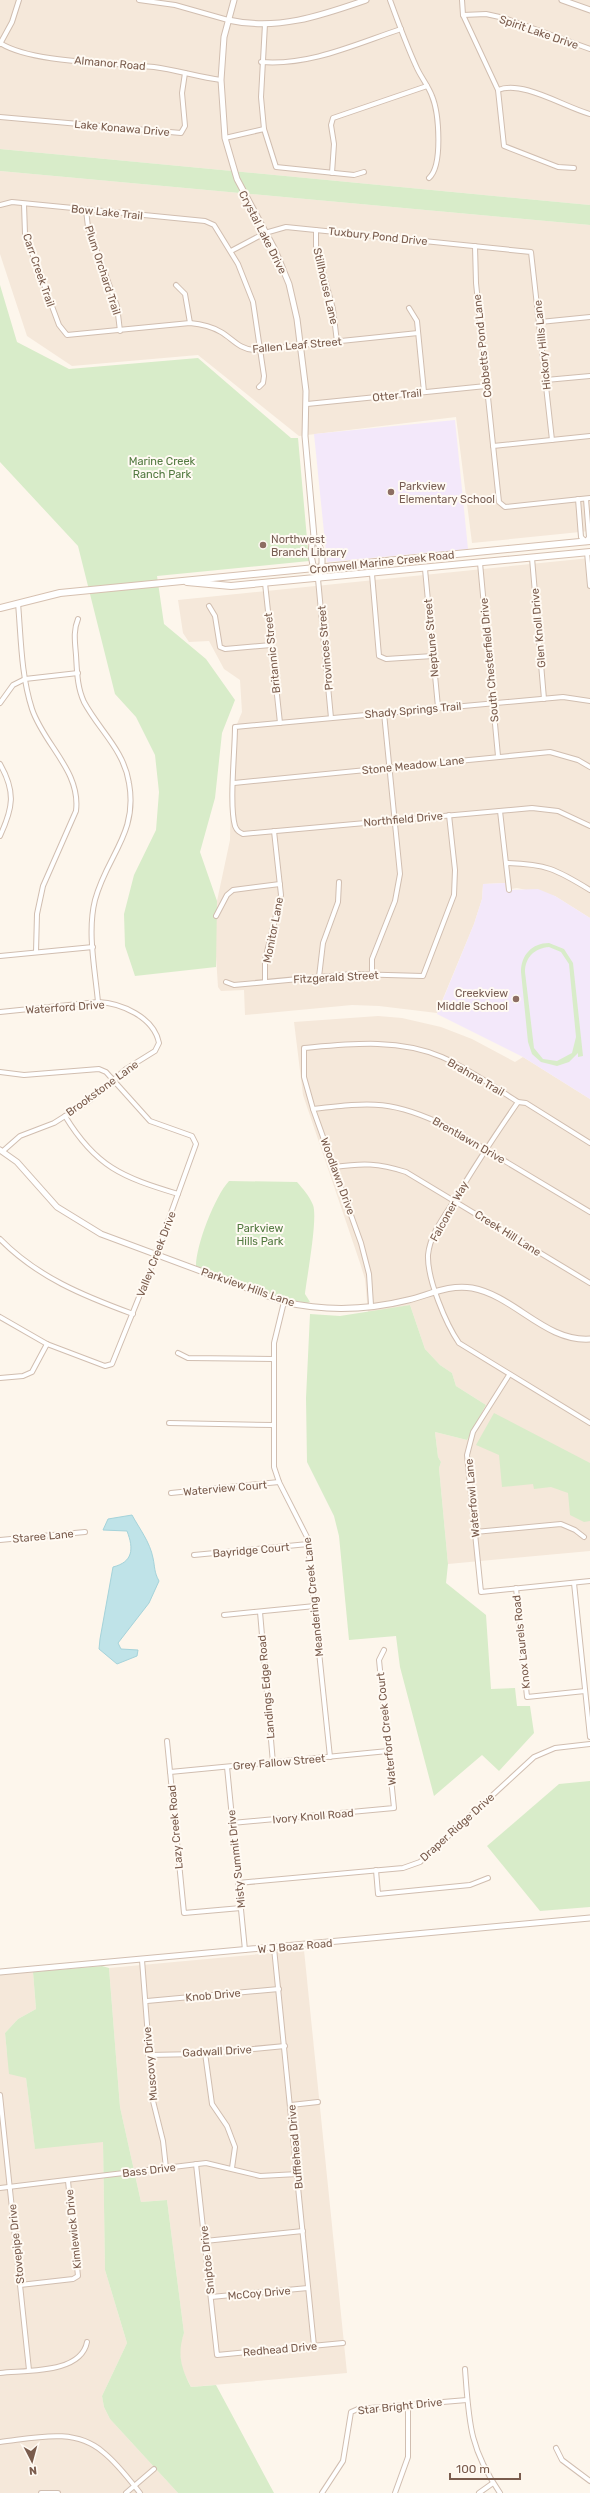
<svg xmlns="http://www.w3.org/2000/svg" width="590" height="2493" font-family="Rubik,sans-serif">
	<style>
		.residential { fill: #f5e8da }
		.education { fill: #f3e8fa }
		.green { fill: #d8ecc9; fill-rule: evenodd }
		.water { fill: #bfe3e8; stroke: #a5d3da }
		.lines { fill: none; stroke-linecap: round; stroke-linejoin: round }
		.minor-casing { stroke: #d1beb0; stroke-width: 6 }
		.tertiary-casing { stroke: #d1beb0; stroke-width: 7 }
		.secondary-casing { stroke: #d6c0b0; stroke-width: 8 }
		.minor { stroke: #fff; stroke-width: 4 }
		.tertiary { stroke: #fff; stroke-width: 5 }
		.secondary { stroke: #fff; stroke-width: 6 }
		.education-dot { fill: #8d6e63; stroke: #fffaf3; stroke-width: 1.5 }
		.labels { text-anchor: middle; stroke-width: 4; stroke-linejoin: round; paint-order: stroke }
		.street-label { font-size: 11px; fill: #7a5c4d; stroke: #fffaf3 }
		.park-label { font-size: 11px; fill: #537a41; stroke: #fffaf3 }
		.education-label { font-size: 11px; fill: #785e54; stroke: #fffaf3; text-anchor: start }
	</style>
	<rect width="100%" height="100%" fill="#fdf6ec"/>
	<g class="residential">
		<path d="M 0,0 L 590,0 L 590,205 L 0,149 Z"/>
		<path d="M 0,171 L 590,225 L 590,531 L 472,543 L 456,417 L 299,436 L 198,355 L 72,366 L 27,336 L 0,254 Z"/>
		<path d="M 590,558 L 590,918 L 555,896 L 517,888 L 505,890 L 505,883 L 483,884 L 482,899 L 474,924 L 437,1013 L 379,1006 L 352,1005 L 245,1015 L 244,990 L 221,991 L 218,987 L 215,941 L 217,901 L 230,840 L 232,736 L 242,712 L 240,680 L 224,669 L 209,641 L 189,642 L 183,633 L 178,600 Z"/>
		<path d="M 378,1016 L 402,1018 L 441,1027 L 472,1039 L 515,1062 L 523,1057 L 590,1099 L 590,1551 L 448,1564 L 439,1468 L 441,1462 L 438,1457 L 435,1432 L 467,1440 L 486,1405 L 456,1386 L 452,1373 L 440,1365 L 425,1349 L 410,1305 L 368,1313 L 365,1279 L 360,1263 L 303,1095 L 294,1022 Z"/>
		<path d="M 304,1950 L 347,2373 L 191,2387 L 182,2369 L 179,2347 L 184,2333 L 167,2200 L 141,2202 L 120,2107 L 109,1968 Z"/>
		<path d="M 33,1972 L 36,2009 L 18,2019 L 5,2033 L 7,2053 L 26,2078 L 35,2148 L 103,2141 L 105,2270 L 127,2343 L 102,2396 L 104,2407 L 110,2419 L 178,2493 L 0,2493 L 0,1975 Z"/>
	</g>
	<g class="education">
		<path d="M 455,420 L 468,549 L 327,562 L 314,434 Z"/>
		<path d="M 505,883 L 506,890 L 538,889 L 555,896 L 590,918 L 590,1099 L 523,1057 L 437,1014 L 474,924 L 482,899 L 483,884 Z"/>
	</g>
	<g class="green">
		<path d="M 0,149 L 590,205 L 590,225 L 0,171 Z"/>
		<path d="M 0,285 L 17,342 L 69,369 L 198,358 L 291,438 L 298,438 L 309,561 L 157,576 L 164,624 L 206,659 L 235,700 L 222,733 L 215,798 L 200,852 L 217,901 L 216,967 L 135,976 L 125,946 L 124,914 L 134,875 L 156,830 L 159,792 L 155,755 L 136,717 L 115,694 L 78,546 L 0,462 Z"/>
		<path d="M 549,943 L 564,949 L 573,963 L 583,1056 L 578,1057 L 578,1053 L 569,1062 L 557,1066 L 541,1062 L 532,1054 L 528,1042 L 521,972 C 521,955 532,943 549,943 ZM 549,947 L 561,952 L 569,964 L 576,1037 L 572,1053 L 557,1061 L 543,1059 L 534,1048 L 525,972 C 525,957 535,948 549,947 Z"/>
		<path d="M 229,1181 L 297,1182 C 303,1189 309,1195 313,1205 C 318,1218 307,1276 305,1294 L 310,1302 L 307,1303 L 281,1298 L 196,1266 C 196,1245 215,1196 229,1181 Z"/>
		<path d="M 410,1305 L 425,1349 L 440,1365 L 452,1373 L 456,1386 L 486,1405 L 467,1440 L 435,1432 L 438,1457 L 441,1462 L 439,1468 L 448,1564 L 446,1583 L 486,1615 L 491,1689 L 515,1688 L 517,1706 L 530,1706 L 534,1733 L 499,1771 L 482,1755 L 434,1796 L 400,1667 L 396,1636 L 349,1640 L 339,1536 L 334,1516 L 307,1462 L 306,1398 L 310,1314 L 340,1316 Z"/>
		<path d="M 494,1413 L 590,1463 L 590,1521 L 584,1522 L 570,1515 L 568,1493 L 551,1487 L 534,1489 L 533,1484 L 502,1487 L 499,1455 L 476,1445 Z"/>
		<path d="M 590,1781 L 590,1907 L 540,1911 L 487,1846 L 559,1784 Z"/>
		<path d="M 102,1966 L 109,1968 L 120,2107 L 141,2202 L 167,2200 L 184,2333 C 177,2354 181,2368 191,2387 L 216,2385 L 274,2493 L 178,2493 L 110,2419 L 104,2407 L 102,2396 L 127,2343 L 105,2270 L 103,2142 L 35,2149 L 26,2078 L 9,2074 L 5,2033 L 18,2019 L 36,2009 L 33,1972 Z"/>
	</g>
	<path class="water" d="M 132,1515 C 139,1528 150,1542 153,1558 C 155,1567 154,1572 159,1581 L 149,1603 L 118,1643 L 121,1649 L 138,1650 L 137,1656 L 117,1664 L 99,1649 L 100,1639 L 113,1567 C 133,1562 134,1549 127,1531 L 103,1530 L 108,1519 Z"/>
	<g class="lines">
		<defs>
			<g id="minor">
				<path d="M 139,0 L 175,5 L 228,20"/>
				<path d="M 390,0 C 398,22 406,44 416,66 C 420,76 428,85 432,96 C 439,113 443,166 429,178"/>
				<path d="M 462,0 L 463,15 L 498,90 L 504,146 L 558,167 L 574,168"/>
				<path d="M 463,15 L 486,14 L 504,18 L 590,49"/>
				<path d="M 265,24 L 261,97 L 264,129 L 276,167 L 354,175 L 364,172"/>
				<path d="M 0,43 C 33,64 114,62 154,67 C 177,70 198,77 221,80"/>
				<path d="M 0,44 L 12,22 L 19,0"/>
				<path d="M 261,62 C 310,66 356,44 401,29"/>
				<path d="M 498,90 C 523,80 564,107 590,114"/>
				<path d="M 0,117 L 181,133 L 185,126 L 182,93 L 185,73"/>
				<path d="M 225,138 L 264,129"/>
				<path d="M 332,173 L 334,144 L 331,125 L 333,118 L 427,86"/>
				<path d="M 24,204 L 25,234 L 59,325 L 67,335 L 190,323 C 201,324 211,326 221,332 C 233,339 239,349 254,350 L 418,333"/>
				<path d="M 0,205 L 12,202 L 205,221 L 214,225 L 238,264 L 253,302 L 264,376 L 263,383 L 259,387"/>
				<path d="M 86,210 L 88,227 L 117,306 L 120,331"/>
				<path d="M 316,230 L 316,246 L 333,309 L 337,342"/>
				<path d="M 475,246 L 476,283 L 499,502 L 505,507 L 590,498"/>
				<path d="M 231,251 L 265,233 L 286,227 L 531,252 L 552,440"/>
				<path d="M 176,285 L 185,294 L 190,323"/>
				<path d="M 409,308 L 417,321 L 424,392"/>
				<path d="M 540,322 L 590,317"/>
				<path d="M 546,380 L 590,376"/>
				<path d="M 307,404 L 486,386"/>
				<path d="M 493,446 L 590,436"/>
				<path d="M 578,499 L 581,537 L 586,542 L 589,537 L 586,499"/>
				<path d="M 587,552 L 590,586"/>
				<path d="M 532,558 L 544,699"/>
				<path d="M 480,563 L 498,756"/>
				<path d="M 425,569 L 438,707"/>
				<path d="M 372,574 L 379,656 L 386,659 L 433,656"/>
				<path d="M 318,579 L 331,718"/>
				<path d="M 265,583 L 280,723"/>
				<path d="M 18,603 C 21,638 21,675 32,709 C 44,745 81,771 76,811 L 43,886 L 37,914 L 36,952"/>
				<path d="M 209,606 L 215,616 L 220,647 L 225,649 L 271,645"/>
				<path d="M 78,619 C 73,631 75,642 76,655 C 77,671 77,687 84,702 C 99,730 124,750 129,783 C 138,834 107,855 95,900 C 87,932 95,969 98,1002"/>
				<path d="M 590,701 L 563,697 L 235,727 C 235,751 229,805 235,826 C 237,831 239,832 243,834 L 532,808 L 558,811 L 590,826"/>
				<path d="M 0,703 L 13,685 L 25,679 L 78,673"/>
				<path d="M 0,764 C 16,792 13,808 0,836"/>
				<path d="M 234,783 L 550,752 L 578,760 L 590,767"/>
				<path d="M 500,811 L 509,890"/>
				<path d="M 506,863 C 546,864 556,869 590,890"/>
				<path d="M 216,916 L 227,895 L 233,890 L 280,884"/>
				<path d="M 0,956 L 93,947"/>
				<path d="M 372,974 L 372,959 L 395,901 L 400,874 L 384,713"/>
				<path d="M 319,977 L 323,943 L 338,902 L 339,882"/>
				<path d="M 226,982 L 234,985 L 352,974 L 423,976 L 454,895 L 455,870 L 449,815"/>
				<path d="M 265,982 L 265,960 L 281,895 L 274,831"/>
				<path d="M 0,1012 L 98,1002 C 121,1003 154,1017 159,1043 L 155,1051 L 126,1069 L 89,1101 L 54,1123 L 20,1136 L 3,1151"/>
				<path d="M 0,1072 L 24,1075 L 99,1069 L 106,1072 L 150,1121 L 192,1136 L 196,1144 L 154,1260 L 112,1364 L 105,1366 L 47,1344 L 0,1317"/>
				<path d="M 518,1102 C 496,1134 474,1167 454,1201 C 443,1218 430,1235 428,1255 C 427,1279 446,1324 459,1343 L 590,1423"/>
				<path d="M 313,1109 C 373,1102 393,1100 448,1127 L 590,1212"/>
				<path d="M 65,1116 C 96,1167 122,1177 178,1194"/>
				<path d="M 334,1167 C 363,1163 378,1163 406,1172 L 590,1283"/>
				<path d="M 0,1239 C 37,1277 84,1296 133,1314"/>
				<path d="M 284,1302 L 274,1343 L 274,1467 L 279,1482 L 307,1537 L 330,1757"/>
				<path d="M 371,1305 L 369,1274 L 361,1243 L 313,1109 L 304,1077 L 304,1048 C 349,1044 398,1038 442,1057 C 469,1069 493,1086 518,1102 L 526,1103 L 590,1143"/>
				<path d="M 178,1353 L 188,1358 L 273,1359"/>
				<path d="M 509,1375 L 473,1432 L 467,1455 L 481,1592 L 590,1581"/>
				<path d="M 0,1378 L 23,1376 L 32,1372 L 47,1344"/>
				<path d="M 169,1423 L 273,1425"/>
				<path d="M 171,1493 L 279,1482"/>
				<path d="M 475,1532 L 561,1524 L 575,1530 L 584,1537"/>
				<path d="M 0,1540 L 85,1532"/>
				<path d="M 194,1555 L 308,1544"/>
				<path d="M 574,1583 L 590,1737"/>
				<path d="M 516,1588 L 527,1697 L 585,1691"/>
				<path d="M 260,1612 L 273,1763"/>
				<path d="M 224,1615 L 315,1606"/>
				<path d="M 167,1741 L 184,1913 L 241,1908"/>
				<path d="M 227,1767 L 245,1950"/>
				<path d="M 170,1772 L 388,1751"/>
				<path d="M 232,1823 L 394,1808 L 379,1660 L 384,1650"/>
				<path d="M 376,1870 L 378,1894 L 470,1885 L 488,1878"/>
				<path d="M 238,1883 L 403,1868 L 420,1862 L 534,1757 L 555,1748 L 590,1744"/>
				<path d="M 274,1948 L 314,2346"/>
				<path d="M 142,1960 L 153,2101 L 163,2141 L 166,2168"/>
				<path d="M 147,2001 L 279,1989"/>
				<path d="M 205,2053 L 212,2104 L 227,2126 L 235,2147 L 232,2168"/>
				<path d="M 148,2055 L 199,2054 L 285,2046"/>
				<path d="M 0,2095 L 29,2370"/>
				<path d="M 291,2105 L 318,2102"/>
				<path d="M 196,2164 L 217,2355 L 343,2343"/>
				<path d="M 0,2188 L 206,2163 L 260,2176 L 298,2174"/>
				<path d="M 205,2241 L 303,2231"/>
				<path d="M 20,2285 L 73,2279 L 78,2276 L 68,2181"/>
				<path d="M 211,2297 L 308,2288"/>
				<path d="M 465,2369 C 469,2422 469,2448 500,2493"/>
				<path d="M 0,2373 C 26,2370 81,2374 87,2342"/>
				<path d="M 0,2442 C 35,2438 74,2427 103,2452 C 117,2463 129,2479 140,2493"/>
				<path d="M 556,2448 L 562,2460 L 590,2481"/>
				<path d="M 41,2493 L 58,2493"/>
				<path d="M 126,2493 L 154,2469"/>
				<path d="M 322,2493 L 343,2461 L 351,2412 L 358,2409 L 467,2400"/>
				<path d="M 395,2493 L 408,2457 L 408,2405"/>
				<path d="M 479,2493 L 493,2483"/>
			</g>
			<g id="tertiary">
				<path d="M 234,0 L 224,37 L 221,80 L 225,138 L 237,179 L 275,250 L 289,284 L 297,319 L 306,391 L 305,436 L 314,537 C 309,550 312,566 318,579"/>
				<path d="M 562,0 L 590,10"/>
				<path d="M 228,20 C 277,31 320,16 366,0"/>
				<path d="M 314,537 C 324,549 324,565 318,579"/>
				<path d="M 0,1150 L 17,1162 L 57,1207 L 101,1234 L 284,1302 C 324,1311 368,1310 408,1300 C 429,1295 449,1284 472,1288 C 515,1296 545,1342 590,1339"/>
				<path d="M 0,1972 L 590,1918"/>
			</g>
			<g id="secondary">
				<path d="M 187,582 L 231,586 L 590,552"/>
				<path d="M 0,608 L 60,593 L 590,541"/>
			</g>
		</defs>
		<use href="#minor" class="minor-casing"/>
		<use href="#tertiary" class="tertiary-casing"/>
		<use href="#secondary" class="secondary-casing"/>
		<use href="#minor" class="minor"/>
		<use href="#tertiary" class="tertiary"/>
		<use href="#secondary" class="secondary"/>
	</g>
	<g class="education-dot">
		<circle cx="391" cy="492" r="4"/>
		<circle cx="263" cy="545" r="4"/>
		<circle cx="516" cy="999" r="4"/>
	</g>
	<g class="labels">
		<g class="street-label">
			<text transform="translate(539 32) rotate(19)" y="4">Spirit Lake Drive</text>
			<text transform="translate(110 63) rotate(5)" y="4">Almanor Road</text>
			<text transform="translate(122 128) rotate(5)" y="4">Lake Konawa Drive</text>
			<text transform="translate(107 212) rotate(6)" y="4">Bow Lake Trail</text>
			<text transform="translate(263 232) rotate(63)" y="4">Crystal Lake Drive</text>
			<text transform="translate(378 236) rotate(6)" y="4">Tuxbury Pond Drive</text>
			<text transform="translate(39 270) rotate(71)" y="4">Carr Creek Trail</text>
			<text transform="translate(103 270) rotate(72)" y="4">Plum Orchard Trail</text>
			<text transform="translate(326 286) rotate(77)" y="4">Stillhouse Lane</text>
			<text transform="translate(297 345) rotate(-5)" y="4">Fallen Leaf Street</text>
			<text transform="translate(542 345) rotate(-96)" y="4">Hickory Hills Lane</text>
			<text transform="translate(482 346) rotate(-96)" y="4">Cobbetts Pond Lane</text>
			<text transform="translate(397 395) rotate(-6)" y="4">Otter Trail</text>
			<text transform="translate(382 562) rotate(-6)" y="4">Cromwell Marine Creek Road</text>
			<text transform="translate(538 628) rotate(-95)" y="4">Glen Knoll Drive</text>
			<text transform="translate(431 638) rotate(-95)" y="4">Neptune Street</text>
			<text transform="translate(325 648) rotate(-95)" y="4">Provinces Street</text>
			<text transform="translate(272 653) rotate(-96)" y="4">Britannic Street</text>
			<text transform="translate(489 660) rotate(-95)" y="4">South Chesterfield Drive</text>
			<text transform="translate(413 710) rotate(-5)" y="4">Shady Springs Trail</text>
			<text transform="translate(413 765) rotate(-6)" y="4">Stone Meadow Lane</text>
			<text transform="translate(403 819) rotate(-5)" y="4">Northfield Drive</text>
			<text transform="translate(273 930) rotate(-79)" y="4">Monitor Lane</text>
			<text transform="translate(336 977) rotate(-3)" y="4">Fitzgerald Street</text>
			<text transform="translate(65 1007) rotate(-4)" y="4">Waterford Drive</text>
			<text transform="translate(476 1077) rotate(30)" y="4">Brahma Trail</text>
			<text transform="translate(102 1088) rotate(-36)" y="4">Brookstone Lane</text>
			<text transform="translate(469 1140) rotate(30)" y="4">Brentlawn Drive</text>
			<text transform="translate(338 1176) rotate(70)" y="4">Woodlawn Drive</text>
			<text transform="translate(449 1211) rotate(-61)" y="4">Falconer Way</text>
			<text transform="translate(508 1233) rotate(32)" y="4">Creek Hill Lane</text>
			<text transform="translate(156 1254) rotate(-69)" y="4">Valley Creek Drive</text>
			<text transform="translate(248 1287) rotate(19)" y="4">Parkview Hills Lane</text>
			<text transform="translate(225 1488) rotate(-5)" y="4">Waterview Court</text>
			<text transform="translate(472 1498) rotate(-95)" y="4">Waterfowl Lane</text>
			<text transform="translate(43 1536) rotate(-5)" y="4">Staree Lane</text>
			<text transform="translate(251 1550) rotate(-5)" y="4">Bayridge Court</text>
			<text transform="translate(313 1597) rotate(-96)" y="4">Meandering Creek Lane</text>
			<text transform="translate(521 1642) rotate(-96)" y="4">Knox Laurels Road</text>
			<text transform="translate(266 1687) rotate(-95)" y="4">Landings Edge Road</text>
			<text transform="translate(386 1729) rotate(-96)" y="4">Waterford Creek Court</text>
			<text transform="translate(279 1762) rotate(-5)" y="4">Grey Fallow Street</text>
			<text transform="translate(313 1816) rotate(-5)" y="4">Ivory Knoll Road</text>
			<text transform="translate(175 1827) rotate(-95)" y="4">Lazy Creek Road</text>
			<text transform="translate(457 1827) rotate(-42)" y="4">Draper Ridge Drive</text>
			<text transform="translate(236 1859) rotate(-96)" y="4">Misty Summit Drive</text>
			<text transform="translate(295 1946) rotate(-5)" y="4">W J Boaz Road</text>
			<text transform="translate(213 1995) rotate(-5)" y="4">Knob Drive</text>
			<text transform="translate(217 2051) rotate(-3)" y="4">Gadwall Drive</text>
			<text transform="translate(150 2064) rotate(-95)" y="4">Muscovy Drive</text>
			<text transform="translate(295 2147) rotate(-95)" y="4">Bufflehead Drive</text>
			<text transform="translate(149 2170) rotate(-7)" y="4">Bass Drive</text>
			<text transform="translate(73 2229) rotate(-96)" y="4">Kimlewick Drive</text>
			<text transform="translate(16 2244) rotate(-96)" y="4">Stovepipe Drive</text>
			<text transform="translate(207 2260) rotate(-96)" y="4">Sniptoe Drive</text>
			<text transform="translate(259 2293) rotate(-5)" y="4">McCoy Drive</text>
			<text transform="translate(280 2349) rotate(-5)" y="4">Redhead Drive</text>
			<text transform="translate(400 2406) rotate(-6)" y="4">Star Bright Drive</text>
		</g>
		<g class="park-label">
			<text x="162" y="465">Marine Creek<tspan x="162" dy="13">Ranch Park</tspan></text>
			<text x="260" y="1232">Parkview<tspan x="260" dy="13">Hills Park</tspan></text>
		</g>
		<g class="education-label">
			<text x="399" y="490">Parkview<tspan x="399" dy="13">Elementary School</tspan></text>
			<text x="271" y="543">Northwest<tspan x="271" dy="13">Branch Library</tspan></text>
			<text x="508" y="997" text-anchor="end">Creekview<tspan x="508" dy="13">Middle School</tspan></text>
		</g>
	</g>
	<g transform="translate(32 2461) rotate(174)" stroke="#fffaf3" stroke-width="3" paint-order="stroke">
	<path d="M0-3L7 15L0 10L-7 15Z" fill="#7a5c4d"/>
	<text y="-6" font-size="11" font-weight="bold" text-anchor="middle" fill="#7a5c4d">N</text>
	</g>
	<path d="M450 2473v6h70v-6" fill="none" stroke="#7a5c4d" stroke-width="2"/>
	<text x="456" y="2473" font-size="12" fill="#7a5c4d" stroke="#fffaf3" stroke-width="3" paint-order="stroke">100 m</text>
</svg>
